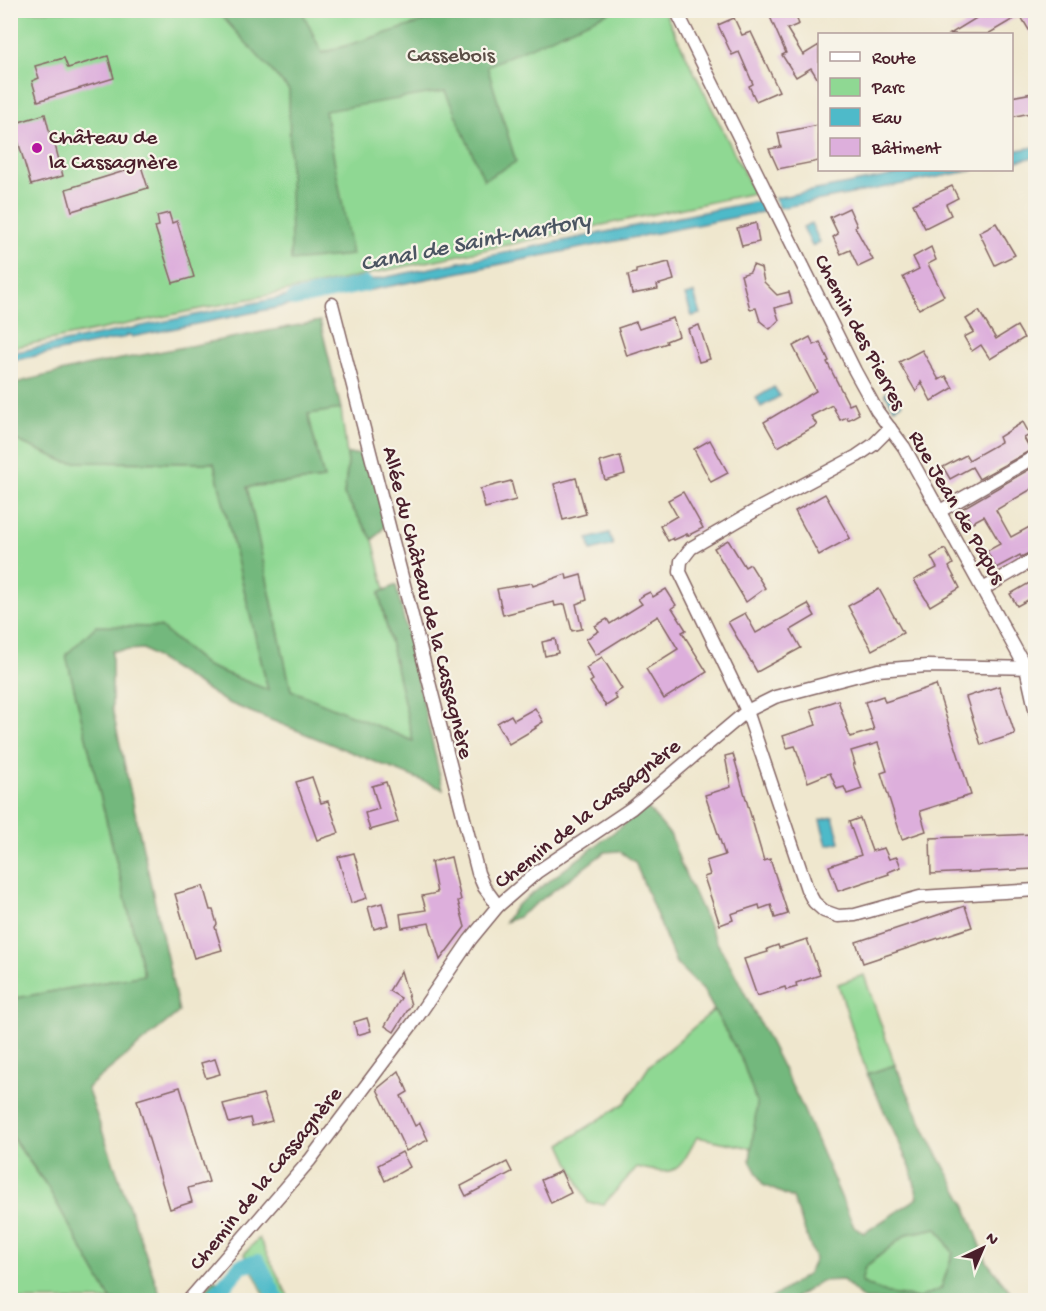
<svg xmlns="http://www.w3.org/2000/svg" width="1046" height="1311" font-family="'Gochi Hand',sans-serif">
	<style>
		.green { fill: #8fd893; stroke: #6c7c5f; stroke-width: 1.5 }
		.forest { fill: #73b87d; stroke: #5e6c54; stroke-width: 1.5; fill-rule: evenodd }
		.water { fill: #4ebac9; stroke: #4c6c7a; stroke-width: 1.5 }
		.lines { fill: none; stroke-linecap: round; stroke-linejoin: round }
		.canal { stroke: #4ebac9; stroke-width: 16 }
		.building { fill: #ddafdc }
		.street-casing { stroke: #846564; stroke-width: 15 }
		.street { stroke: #fff; stroke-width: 12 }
		.poi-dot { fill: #b5179e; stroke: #f7f3e8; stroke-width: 2 }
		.labels { text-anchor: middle; stroke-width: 4.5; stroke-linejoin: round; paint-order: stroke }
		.park-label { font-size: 22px; fill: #5b4d45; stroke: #f7f3e8 }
		.poi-label { font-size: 22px; fill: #4a1f2b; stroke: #f7f3e8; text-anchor: start }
		.street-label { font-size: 22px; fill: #4a1f2b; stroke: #f7f3e8 }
		.water-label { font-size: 24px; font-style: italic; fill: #4b5562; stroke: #f7f3e8 }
	</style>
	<rect width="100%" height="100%" fill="#f7f3e8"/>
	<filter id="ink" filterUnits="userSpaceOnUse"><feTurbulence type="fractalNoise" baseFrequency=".0167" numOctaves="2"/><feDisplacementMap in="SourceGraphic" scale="12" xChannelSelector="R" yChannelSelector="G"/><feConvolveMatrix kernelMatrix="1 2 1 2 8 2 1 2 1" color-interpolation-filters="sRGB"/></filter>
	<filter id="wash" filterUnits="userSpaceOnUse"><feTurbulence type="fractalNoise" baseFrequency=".008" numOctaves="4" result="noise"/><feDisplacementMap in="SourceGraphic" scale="24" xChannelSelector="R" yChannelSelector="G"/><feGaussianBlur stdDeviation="1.35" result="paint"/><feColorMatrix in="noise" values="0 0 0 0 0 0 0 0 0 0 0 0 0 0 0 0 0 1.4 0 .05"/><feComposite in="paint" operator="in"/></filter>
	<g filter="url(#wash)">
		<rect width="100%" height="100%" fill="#efe7ce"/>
		<g class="green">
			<path d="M 11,11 L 664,11 L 754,193 L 327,283 L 11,348 Z"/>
			<path d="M 341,409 L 348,463 L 344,495 L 373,540 L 385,590 L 379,594 L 414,742 L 291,691 L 247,487 L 324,479 L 308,414 Z"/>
			<path d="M 11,438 L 66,462 L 214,463 L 268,690 L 207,666 L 160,627 L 66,654 L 144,975 L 11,999 Z"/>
			<path d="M 864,975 L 895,1065 L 867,1074 L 838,984 Z"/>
			<path d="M 714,1010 L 742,1060 L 757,1104 L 752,1148 L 697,1137 C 678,1172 678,1177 637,1167 L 604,1204 L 588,1203 L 561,1144 L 625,1103 L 650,1065 Z"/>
			<path d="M 10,1135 L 47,1186 L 111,1300 L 11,1300 Z"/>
			<path d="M 937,1228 L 953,1253 L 941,1289 L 920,1298 L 888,1294 L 861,1282 L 865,1267 L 907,1234 Z"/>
			<path d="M 259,1238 L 290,1300 L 267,1300 L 244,1254 Z"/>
		</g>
		<g class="forest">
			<path d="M 217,11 L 302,11 L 322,53 L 458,11 L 612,11 L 487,66 L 516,162 L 484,180 L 445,91 L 325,111 L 352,255 L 291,261 L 289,90 Z"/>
			<path d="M 320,321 L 341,409 L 308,414 L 324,479 L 247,487 L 291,690 L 413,741 L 379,593 L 396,585 L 443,789 L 226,702 L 143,649 L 112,651 L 112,708 L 179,1012 L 87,1088 L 162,1300 L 111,1300 L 47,1186 L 11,1135 L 11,999 L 144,975 L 66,655 L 96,626 L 160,627 L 207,666 L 268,690 L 214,463 L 66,462 L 11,438 L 11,384 L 85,366 Z"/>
			<path d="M 347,454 L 364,454 L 384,498 L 386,525 L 373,540 L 344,495 L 348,463 Z"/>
			<path d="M 647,807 L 671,836 L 682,867 L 716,941 L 732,968 L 801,1104 L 854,1227 L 864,1233 L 918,1198 L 911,1169 L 867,1074 L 895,1065 L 930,1141 L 964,1202 L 987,1262 L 1013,1295 L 1035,1300 L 864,1300 L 843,1280 L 821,1281 L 792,1300 L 769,1300 L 808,1274 L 815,1259 L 793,1198 L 763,1185 L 750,1160 L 757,1104 L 742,1060 L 703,990 L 676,963 L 635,862 L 619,851 L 605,852 L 518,917 L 505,922 L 516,906 ZM 937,1228 L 953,1253 L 941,1289 L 919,1298 L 888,1294 L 861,1282 L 865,1267 L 907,1234 Z"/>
			<path d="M 214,1280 L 220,1282 L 222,1289 L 213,1300 L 197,1300 Z"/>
		</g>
		<g class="water">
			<path d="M 1035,147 L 1035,157 L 1012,162 L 1012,151 Z"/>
			<path d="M 920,170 L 974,170 L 780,208 L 775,198 Z"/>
			<path d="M 762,200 L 767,211 L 346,295 L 343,286 Z"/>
			<path d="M 811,223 L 820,242 L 812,246 L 803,227 Z"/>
			<path d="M 312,291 L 315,300 L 132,337 L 131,335 L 127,335 L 127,337 L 11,361 L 11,353 Z"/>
			<path d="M 694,293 L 700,314 L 692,316 L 685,295 Z"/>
			<path d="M 774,387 L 780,396 L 761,407 L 756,398 Z"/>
			<path d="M 893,388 L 902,404 L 894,408 L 885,393 Z"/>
			<path d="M 609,533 L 613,545 L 591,551 L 588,539 Z"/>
			<path d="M 833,817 L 840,842 L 827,845 L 820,820 Z"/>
		</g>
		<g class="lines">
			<g class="canal">
				<path d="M 294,299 L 365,284"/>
				<path d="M 211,1300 L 241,1266 L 258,1262 L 277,1300"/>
			</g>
		</g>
		<g id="blocks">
			<g class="building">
				<path d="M 767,10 L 793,10 L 799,24 L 787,29 L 803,55 L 819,45 L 819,81 L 811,68 L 796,77 L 782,55 L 786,53 Z"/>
				<path d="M 974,10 L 1035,10 L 1035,40 L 1020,15 L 988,34 L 950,34 L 978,17 Z"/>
				<path d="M 734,18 L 742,35 L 751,32 L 779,91 L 756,101 L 749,86 L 753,84 L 739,52 L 732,55 L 718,25 Z"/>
				<path d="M 108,56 L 114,78 L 38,101 L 32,81 L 39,78 L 35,66 L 64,58 L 68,68 Z"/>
				<path d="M 1033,93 L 1035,112 L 1011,117 L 1011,97 Z"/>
				<path d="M 45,114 L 51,138 L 53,137 L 63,176 L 31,185 L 13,124 Z"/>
				<path d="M 819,125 L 819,161 L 778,169 L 769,149 L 781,147 L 778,133 Z"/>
				<path d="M 141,166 L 148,188 L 72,211 L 66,189 Z"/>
				<path d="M 952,186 L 958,198 L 946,204 L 951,215 L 925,228 L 913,204 Z"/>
				<path d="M 849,208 L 857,226 L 855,227 L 873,260 L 858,267 L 850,250 L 841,254 L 833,237 L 838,234 L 830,217 Z"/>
				<path d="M 169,213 L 172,223 L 177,221 L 194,277 L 173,283 L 155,227 L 159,226 L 157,216 Z"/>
				<path d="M 756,223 L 759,242 L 742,246 L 737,228 Z"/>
				<path d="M 996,223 L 1015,255 L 995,265 L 979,232 Z"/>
				<path d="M 931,247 L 936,260 L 928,264 L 944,296 L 919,309 L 903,277 L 919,269 L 913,257 Z"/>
				<path d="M 669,262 L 674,280 L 657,285 L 658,289 L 632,294 L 628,275 L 636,273 L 636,270 Z"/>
				<path d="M 753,265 L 761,268 L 764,282 L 777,295 L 789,292 L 792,303 L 775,308 L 779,320 L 770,329 L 760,321 L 756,308 L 750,309 L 741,275 L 750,272 Z"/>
				<path d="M 979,311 L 996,339 L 1017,326 L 1024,338 L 990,359 L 981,345 L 972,351 L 964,337 L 974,332 L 966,319 Z"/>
				<path d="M 673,318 L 679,336 L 666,341 L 667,343 L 627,356 L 618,328 L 636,322 L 639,329 Z"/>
				<path d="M 699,325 L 710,359 L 699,362 L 688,329 Z"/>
				<path d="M 810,337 L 814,345 L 820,342 L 829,361 L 827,362 L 849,405 L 854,403 L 859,414 L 848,420 L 847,417 L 840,420 L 832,405 L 811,416 L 817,425 L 778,447 L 764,422 L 816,391 L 793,346 Z"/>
				<path d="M 922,350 L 939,380 L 946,376 L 953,388 L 931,401 L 921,382 L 916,392 L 899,362 Z"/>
				<path d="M 1023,422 L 1030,435 L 1024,438 L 1031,450 L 979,479 L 972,467 L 950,479 L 943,467 L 966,455 L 969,460 L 1001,442 L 999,437 Z"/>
				<path d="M 710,440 L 728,473 L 711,482 L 694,449 Z"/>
				<path d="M 620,456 L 625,474 L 605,480 L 600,462 Z"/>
				<path d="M 1035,466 L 1035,487 L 996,510 L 1011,537 L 1035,524 L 1035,550 L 1021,557 L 1020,555 L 996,568 L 987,551 L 1000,544 L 997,538 L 984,516 L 971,523 L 963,508 Z"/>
				<path d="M 576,478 L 586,514 L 563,520 L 554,484 Z"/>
				<path d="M 511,481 L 516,500 L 485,508 L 480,489 Z"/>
				<path d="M 683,492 L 703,528 L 687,536 L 687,534 L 674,540 L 673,538 L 668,541 L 660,526 L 677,516 L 668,500 Z"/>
				<path d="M 825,494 L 850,538 L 819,555 L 795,511 Z"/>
				<path d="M 728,540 L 745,567 L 750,564 L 765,588 L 746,602 L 714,548 Z"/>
				<path d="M 945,549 L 953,564 L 949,567 L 960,588 L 930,606 L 914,580 L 937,568 L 931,557 Z"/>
				<path d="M 1035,568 L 1035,596 L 1017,606 L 1010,594 L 1033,581 L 1029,572 Z"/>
				<path d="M 566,574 L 567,579 L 581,575 L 587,600 L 576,604 L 582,629 L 572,631 L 565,604 L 555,606 L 554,602 L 503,615 L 497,589 L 532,583 L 533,586 Z"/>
				<path d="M 666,589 L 676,605 L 672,608 L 686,630 L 682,632 L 707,672 L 664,699 L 646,669 L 678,649 L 658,616 L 596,655 L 586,639 L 599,631 L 595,626 L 607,619 L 610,624 L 642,604 L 638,599 L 644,595 L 650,592 L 653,597 Z"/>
				<path d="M 879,589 L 903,633 L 872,650 L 848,606 Z"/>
				<path d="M 808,604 L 815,616 L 791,630 L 801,648 L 757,672 L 728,622 L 745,613 L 756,633 Z"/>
				<path d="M 555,639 L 558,653 L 545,656 L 542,642 Z"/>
				<path d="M 602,657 L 622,689 L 614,694 L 617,699 L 606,706 L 590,682 L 593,680 L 586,668 Z"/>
				<path d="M 936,685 L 971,795 L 920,811 L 926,831 L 902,839 L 881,773 L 887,771 L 878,743 L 851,751 L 855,764 L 853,764 L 862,789 L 847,794 L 844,787 L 837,789 L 830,773 L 808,782 L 795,746 L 787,748 L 783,736 L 816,725 L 811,709 L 838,700 L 850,737 L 874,730 L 865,702 L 883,696 L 885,702 Z"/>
				<path d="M 999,686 L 1015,734 L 981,745 L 966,697 Z"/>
				<path d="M 535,708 L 543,722 L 535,727 L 536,728 L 509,744 L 497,723 L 511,715 L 514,720 Z"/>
				<path d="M 733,754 L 764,861 L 770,859 L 788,914 L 775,918 L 771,905 L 760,909 L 759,905 L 731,914 L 733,920 L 720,925 L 704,877 L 710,875 L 706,861 L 725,855 L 705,795 L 731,787 L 725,756 Z"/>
				<path d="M 312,777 L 321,803 L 328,801 L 339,833 L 317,840 L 296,782 Z"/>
				<path d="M 386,782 L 398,822 L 370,830 L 365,813 L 379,809 L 372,786 Z"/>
				<path d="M 860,818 L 872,851 L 884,848 L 889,859 L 897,857 L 901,867 L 888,872 L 889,874 L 838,891 L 829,866 L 861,855 L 849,822 Z"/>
				<path d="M 1035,834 L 1035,869 L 931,874 L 930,838 Z"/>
				<path d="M 354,853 L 367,898 L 351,903 L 338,857 Z"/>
				<path d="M 451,857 L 461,900 L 458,901 L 465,927 L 440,960 L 429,923 L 402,928 L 400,914 L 426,910 L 422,896 L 437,893 L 431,862 Z"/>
				<path d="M 203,886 L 210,910 L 213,910 L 217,924 L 215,927 L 222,950 L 194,958 L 175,894 Z"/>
				<path d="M 382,903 L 388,925 L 374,929 L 368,907 Z"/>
				<path d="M 965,906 L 972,927 L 863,963 L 856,942 Z"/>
				<path d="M 807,939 L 820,975 L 796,983 L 797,987 L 786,990 L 785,987 L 757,996 L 744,959 L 768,952 L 767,949 L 778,945 L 779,948 Z"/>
				<path d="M 401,971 L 411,1005 L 394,1032 L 385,1026 L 401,998 L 389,991 Z"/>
				<path d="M 367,1018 L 371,1031 L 357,1035 L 354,1022 Z"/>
				<path d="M 215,1059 L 220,1074 L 206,1078 L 201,1063 Z"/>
				<path d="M 399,1071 L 408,1092 L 401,1096 L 415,1126 L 420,1123 L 428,1140 L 406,1151 L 377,1089 Z"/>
				<path d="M 180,1087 L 209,1182 L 188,1188 L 192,1202 L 170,1209 L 137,1100 Z"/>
				<path d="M 263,1094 L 272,1121 L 252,1126 L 250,1118 L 229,1123 L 223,1104 Z"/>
				<path d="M 402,1152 L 410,1167 L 385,1181 L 378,1165 Z"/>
				<path d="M 507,1162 L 512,1172 L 466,1196 L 461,1186 Z"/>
				<path d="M 561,1171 L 571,1193 L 551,1203 L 541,1180 Z"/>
			</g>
		</g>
	</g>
	<g filter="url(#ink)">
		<use href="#blocks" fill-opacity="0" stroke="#846564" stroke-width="1.5"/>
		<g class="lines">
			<defs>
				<g id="street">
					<path d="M 676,10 L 855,371 L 877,411 L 904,447 L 1026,668 L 1036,713"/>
					<path d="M 332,304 L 478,873 L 484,887 L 498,906"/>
					<path d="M 890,428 L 873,445 L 857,456 L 763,506 L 691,548 L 681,561 L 680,572 L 747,711 L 807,889 L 814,902 L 824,911 L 838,916 L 855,915 L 920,897 L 1036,890"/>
					<path d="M 940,511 L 1036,456"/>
					<path d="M 983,589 L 1036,558"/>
					<path d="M 189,1300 L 310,1160 L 416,1019 L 470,940 L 498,906 L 537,872 L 632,808 L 747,711 L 775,697 L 878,670 L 927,666 L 1036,668"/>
				</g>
			</defs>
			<use href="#street" class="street-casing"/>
			<use href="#street" class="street"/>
		</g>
	</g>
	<circle class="poi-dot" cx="37" cy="148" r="6"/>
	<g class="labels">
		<g class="park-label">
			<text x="451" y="61">Cassebois</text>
		</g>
		<g class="poi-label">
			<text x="49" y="143">Château de<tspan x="49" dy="25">la Cassagnère</tspan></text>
		</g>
		<g class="street-label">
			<text transform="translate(862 331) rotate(62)" y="8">Chemin des Pierres</text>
			<text transform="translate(959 506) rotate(60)" y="8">Rue Jean de Papus</text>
			<text transform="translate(430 602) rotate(76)" y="8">Allée du Château de la Cassagnère</text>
			<text transform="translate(586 812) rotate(-38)" y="8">Chemin de la Cassagnère</text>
			<text transform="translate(264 1177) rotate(-51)" y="8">Chemin de la Cassagnère</text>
		</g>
		<g class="water-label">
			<text transform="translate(475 240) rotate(-11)" y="8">Canal de Saint-Martory</text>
		</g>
	</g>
	<rect width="1046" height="1311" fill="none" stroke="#f7f3e8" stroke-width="36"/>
	<rect x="818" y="33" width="195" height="138" fill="#f7f3e8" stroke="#b29e9c" stroke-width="1.5"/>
	<rect x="830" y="52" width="30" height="9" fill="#ffffff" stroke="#b29e9c" stroke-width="1.5"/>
	<text x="872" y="63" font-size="18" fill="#4a1f2b">Route</text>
	<rect x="830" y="78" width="30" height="18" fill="#8fd893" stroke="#b29e9c" stroke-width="1.5"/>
	<text x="872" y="93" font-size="18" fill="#4a1f2b">Parc</text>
	<rect x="830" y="108" width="30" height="18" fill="#4ebac9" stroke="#b29e9c" stroke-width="1.5"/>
	<text x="872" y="123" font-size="18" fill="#4a1f2b">Eau</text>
	<rect x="830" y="138" width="30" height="18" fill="#ddafdc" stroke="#b29e9c" stroke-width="1.5"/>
	<text x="872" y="153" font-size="18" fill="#4a1f2b">Bâtiment</text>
	<g transform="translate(983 1248) rotate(44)" stroke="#f7f3e8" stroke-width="4.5" paint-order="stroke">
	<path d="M0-4.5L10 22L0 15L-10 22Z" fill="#4a1f2b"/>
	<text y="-9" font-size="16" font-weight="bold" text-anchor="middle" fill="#4a1f2b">N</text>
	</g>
</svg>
